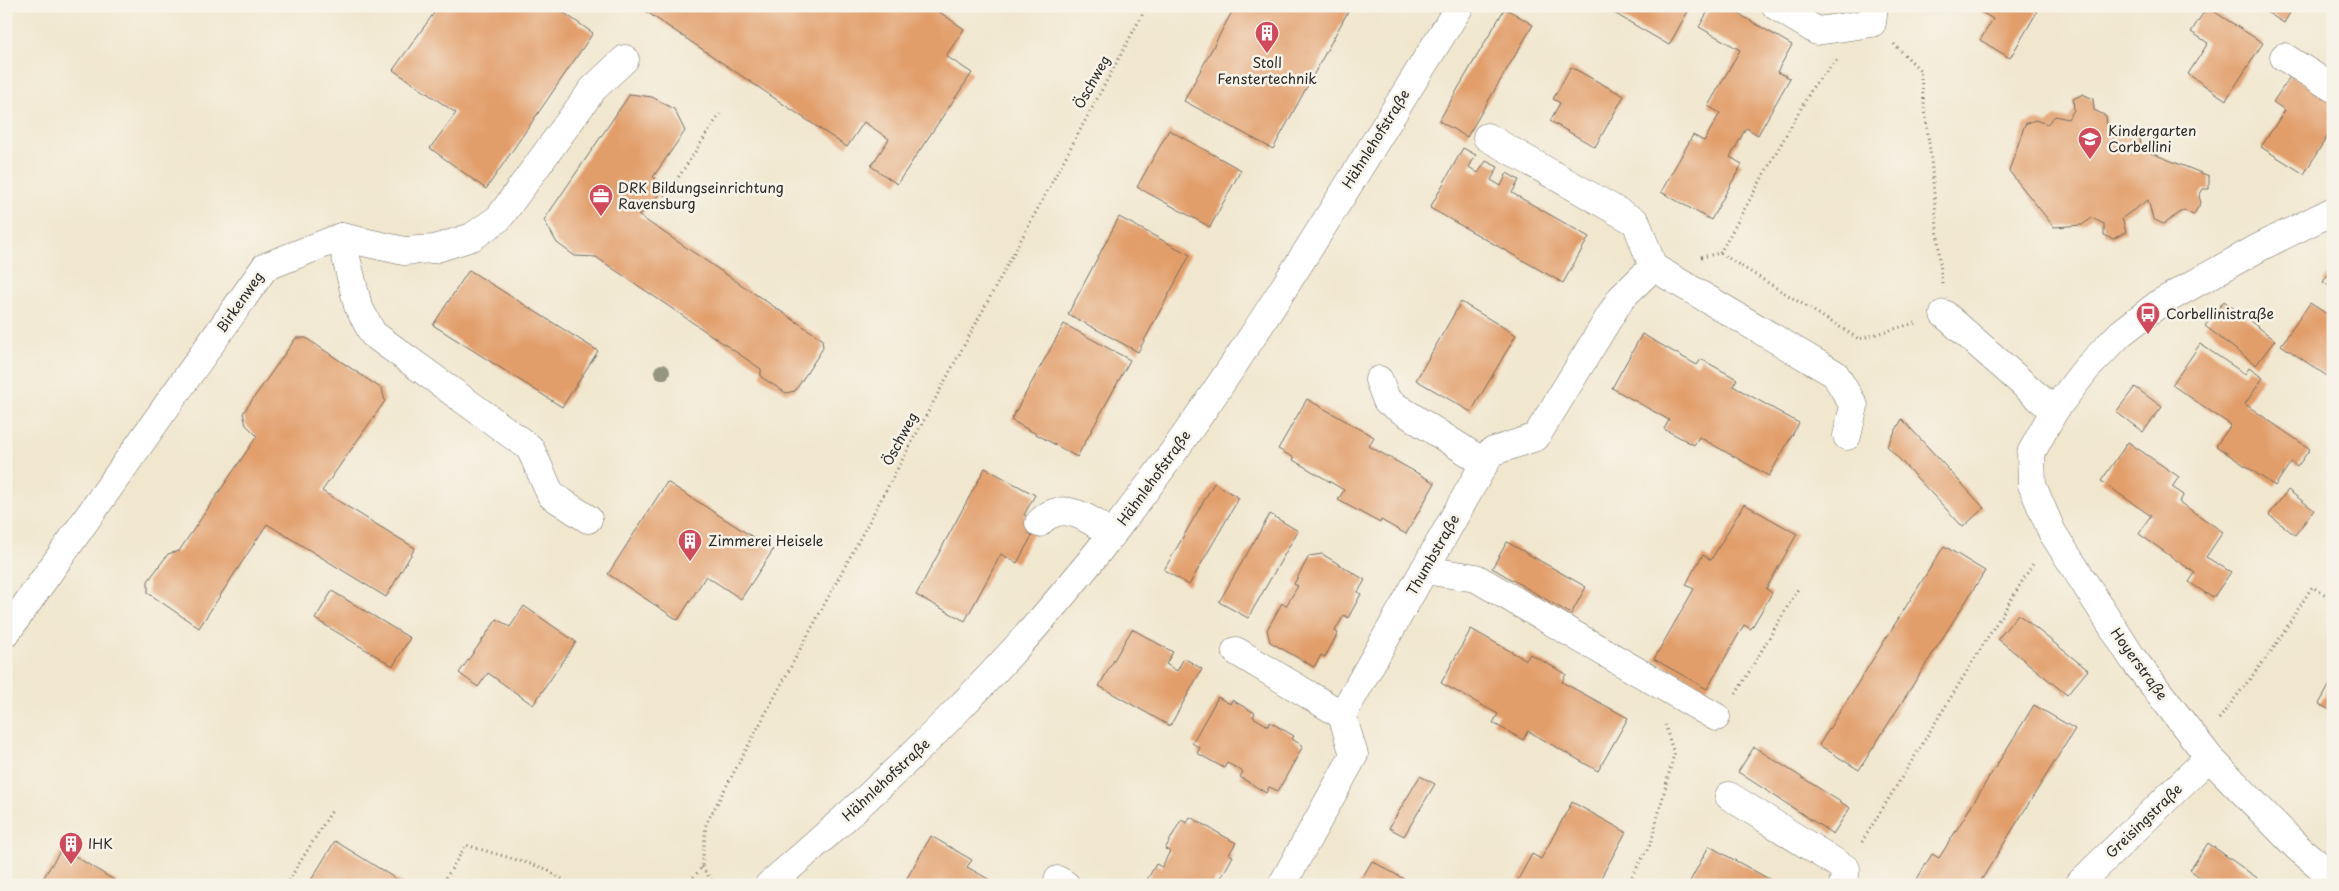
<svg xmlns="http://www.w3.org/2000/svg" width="2339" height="891" font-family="'Playpen Sans',sans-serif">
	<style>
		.building { fill: #e29e6b }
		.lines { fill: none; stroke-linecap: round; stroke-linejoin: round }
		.minor-casing { stroke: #706d64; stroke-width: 29 }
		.path { stroke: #706d64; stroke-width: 3; stroke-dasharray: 1 4; stroke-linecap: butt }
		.minor { stroke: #fff; stroke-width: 28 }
		.tree { fill: #949680 }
		.labels { text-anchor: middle; stroke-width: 5; stroke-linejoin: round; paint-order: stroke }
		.poi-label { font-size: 14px; fill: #2b2b2b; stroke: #f7f3e8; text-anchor: start }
		.street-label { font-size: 14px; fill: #2b2b2b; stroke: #f7f3e8 }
	</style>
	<rect width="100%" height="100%" fill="#f7f3e8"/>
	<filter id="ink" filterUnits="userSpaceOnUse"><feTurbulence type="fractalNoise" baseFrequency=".02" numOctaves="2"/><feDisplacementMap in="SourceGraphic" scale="10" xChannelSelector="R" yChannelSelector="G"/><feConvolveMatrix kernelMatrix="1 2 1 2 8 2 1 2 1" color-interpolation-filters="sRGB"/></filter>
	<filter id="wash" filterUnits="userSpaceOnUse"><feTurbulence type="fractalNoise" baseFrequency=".0096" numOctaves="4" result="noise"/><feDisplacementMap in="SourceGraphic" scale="20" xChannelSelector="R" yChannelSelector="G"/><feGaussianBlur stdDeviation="1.12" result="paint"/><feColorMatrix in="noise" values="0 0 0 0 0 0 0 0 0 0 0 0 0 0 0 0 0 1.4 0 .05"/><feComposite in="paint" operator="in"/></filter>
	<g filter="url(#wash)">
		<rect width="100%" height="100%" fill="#f1e7cf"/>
		<g id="blocks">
			<g class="building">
				<path d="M 439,6 L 554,6 L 593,33 L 486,189 L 430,148 L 456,113 L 393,70 Z"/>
				<path d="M 638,6 L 931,6 L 964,29 L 946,56 L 972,73 L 897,184 L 871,166 L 889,139 L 864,122 L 847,147 Z"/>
				<path d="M 1235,6 L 1351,6 L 1273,149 L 1184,101 Z"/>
				<path d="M 1602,6 L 1691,6 L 1669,45 Z"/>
				<path d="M 1711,6 L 1725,6 L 1792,45 L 1777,72 L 1790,78 L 1758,135 L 1746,128 L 1738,143 L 1730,157 L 1742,164 L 1711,220 L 1661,192 L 1693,135 L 1704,141 L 1720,113 L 1708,106 L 1740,50 L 1699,27 Z"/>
				<path d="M 1971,6 L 2028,6 L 2037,12 L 2010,58 L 1980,40 L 1993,19 Z"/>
				<path d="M 2257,6 L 2294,6 L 2284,23 Z"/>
				<path d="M 2207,7 L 2263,43 L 2226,100 L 2188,74 L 2208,43 L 2191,32 Z"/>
				<path d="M 1505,8 L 1533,25 L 1467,137 L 1439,121 Z"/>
				<path d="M 1571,67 L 1624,96 L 1595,147 L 1550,121 L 1560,103 L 1553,99 Z"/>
				<path d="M 2291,75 L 2333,102 L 2333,138 L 2328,135 L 2304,174 L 2261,147 L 2285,110 L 2273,102 Z"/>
				<path d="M 630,94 L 652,97 L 674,109 L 685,131 L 653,177 L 659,183 L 659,194 L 649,209 L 638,215 L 822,339 L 823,348 L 795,391 L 786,393 L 761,377 L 761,369 L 596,257 L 575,256 L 557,243 L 544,220 Z"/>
				<path d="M 2083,94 L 2093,99 L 2094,110 L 2106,116 L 2107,125 L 2140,138 L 2141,149 L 2209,176 L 2209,189 L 2203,189 L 2199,196 L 2201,203 L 2193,215 L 2184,210 L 2163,224 L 2153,219 L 2148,200 L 2122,218 L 2126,232 L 2113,239 L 2104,235 L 2104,224 L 2092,218 L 2082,225 L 2054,227 L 2009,171 L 2025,124 L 2035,120 L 2047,124 L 2055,116 L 2068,119 L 2074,110 L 2073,99 Z"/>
				<path d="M 1169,130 L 1241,170 L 1210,227 L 1137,187 Z"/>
				<path d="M 1463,148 L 1476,155 L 1469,167 L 1478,173 L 1486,161 L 1498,167 L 1491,180 L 1501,186 L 1507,173 L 1519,180 L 1512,193 L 1589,237 L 1563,283 L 1430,208 Z"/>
				<path d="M 1119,217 L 1190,255 L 1138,352 L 1068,314 Z"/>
				<path d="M 2333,267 L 2333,288 L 2323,282 Z"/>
				<path d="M 469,270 L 598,351 L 562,407 L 433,325 Z"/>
				<path d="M 2224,301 L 2275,340 L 2256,365 L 2205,326 Z"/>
				<path d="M 1461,302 L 1516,335 L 1471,412 L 1416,380 Z"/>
				<path d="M 2310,303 L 2333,318 L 2333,380 L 2281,345 Z"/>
				<path d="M 1064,324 L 1130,360 L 1077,457 L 1011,420 Z"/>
				<path d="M 1642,334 L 1697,365 L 1701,359 L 1737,379 L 1733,386 L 1799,423 L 1769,476 L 1699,437 L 1694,445 L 1664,429 L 1669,420 L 1612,388 Z"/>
				<path d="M 296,338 L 306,338 L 382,389 L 385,401 L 322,491 L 415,548 L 386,597 L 267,524 L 199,628 L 148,593 L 148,581 L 168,554 L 179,551 L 257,436 L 246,425 L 243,413 Z"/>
				<path d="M 2200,344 L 2245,374 L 2249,368 L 2263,378 L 2245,404 L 2310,449 L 2297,467 L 2291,462 L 2275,486 L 2216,446 L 2231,425 L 2172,385 Z"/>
				<path d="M 2135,387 L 2162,407 L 2143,432 L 2116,412 Z"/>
				<path d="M 1307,399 L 1374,437 L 1369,446 L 1435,483 L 1406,534 L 1381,520 L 1380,523 L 1338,500 L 1344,490 L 1293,460 L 1294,458 L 1278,449 Z"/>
				<path d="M 1902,419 L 1984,508 L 1963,527 L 1887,446 Z"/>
				<path d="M 2128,442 L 2179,477 L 2172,487 L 2184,495 L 2179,502 L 2223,532 L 2206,557 L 2231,572 L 2213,598 L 2189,582 L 2195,573 L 2139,534 L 2151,516 L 2101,481 Z"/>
				<path d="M 985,468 L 1035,495 L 1024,515 L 1039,523 L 1017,563 L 1001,554 L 965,621 L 916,595 Z"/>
				<path d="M 667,482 L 773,550 L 741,599 L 706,576 L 678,620 L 608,574 Z"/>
				<path d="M 1214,483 L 1239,498 L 1189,585 L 1164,570 Z"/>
				<path d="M 2288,490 L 2314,510 L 2295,535 L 2269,515 Z"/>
				<path d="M 1744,504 L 1797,534 L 1766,589 L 1772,593 L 1751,629 L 1744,625 L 1707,689 L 1654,659 L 1694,589 L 1686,585 L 1693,571 L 1703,555 L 1711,560 Z"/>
				<path d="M 1270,514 L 1298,531 L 1248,618 L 1219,602 Z"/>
				<path d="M 1507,542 L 1586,587 L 1571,614 L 1492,568 Z"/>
				<path d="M 1944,546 L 1985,571 L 1859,770 L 1819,745 Z"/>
				<path d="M 1322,554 L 1365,580 L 1358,592 L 1361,594 L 1348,618 L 1344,615 L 1335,631 L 1338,633 L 1325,657 L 1321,655 L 1314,667 L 1270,642 L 1267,630 L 1282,603 L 1286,606 L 1298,586 L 1294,584 L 1309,556 Z"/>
				<path d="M 332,591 L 410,638 L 393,666 L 315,619 Z"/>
				<path d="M 524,606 L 576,642 L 533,705 L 488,673 L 478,687 L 459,673 L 497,619 L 510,627 Z"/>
				<path d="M 2018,614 L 2088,670 L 2067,695 L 1998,639 Z"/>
				<path d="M 1132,629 L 1173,652 L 1166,664 L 1177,671 L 1184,658 L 1202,669 L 1170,726 L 1099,686 Z"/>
				<path d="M 1471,629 L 1526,660 L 1530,654 L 1566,674 L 1562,682 L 1628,718 L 1598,771 L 1528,731 L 1523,740 L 1493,723 L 1498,714 L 1441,683 Z"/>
				<path d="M 2333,679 L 2333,712 L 2319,704 Z"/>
				<path d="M 1218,697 L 1230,704 L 1232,700 L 1255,713 L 1253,717 L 1268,726 L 1270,722 L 1294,736 L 1292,739 L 1303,746 L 1278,791 L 1269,787 L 1266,793 L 1240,777 L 1243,772 L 1235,767 L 1227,763 L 1224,768 L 1197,753 L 1200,748 L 1192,743 Z"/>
				<path d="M 2034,705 L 2075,729 L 1980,882 L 1977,885 L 1914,884 L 1932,854 L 1939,858 Z"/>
				<path d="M 1754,747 L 1850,808 L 1833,834 L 1738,772 Z"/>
				<path d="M 1420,776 L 1435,784 L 1404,836 L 1389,828 Z"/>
				<path d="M 1572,802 L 1626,832 L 1597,885 L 1515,885 L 1532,854 L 1541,859 Z"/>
				<path d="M 1190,817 L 1236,843 L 1229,854 L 1233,856 L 1220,880 L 1216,878 L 1212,885 L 1144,885 L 1156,864 L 1162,867 L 1170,851 L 1165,849 L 1181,820 L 1187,823 Z"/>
				<path d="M 931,836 L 972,860 L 967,867 L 990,880 L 988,885 L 903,885 Z"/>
				<path d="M 335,841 L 406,885 L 308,885 Z"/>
				<path d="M 2208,843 L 2267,885 L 2211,885 L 2190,870 Z"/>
				<path d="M 1709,846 L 1780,885 L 1688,885 Z"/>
				<path d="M 62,848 L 117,882 L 115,885 L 39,885 Z"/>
				<path d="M 1372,861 L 1409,882 L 1408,885 L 1358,885 Z"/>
			</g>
		</g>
	</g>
	<g filter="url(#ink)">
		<use href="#blocks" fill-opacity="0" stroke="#706d64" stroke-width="1"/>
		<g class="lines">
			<defs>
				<g id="minor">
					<path d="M 1776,6 L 1817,31 L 1872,23 L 1874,6"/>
					<path d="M 2284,57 L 2333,88"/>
					<path d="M 1487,137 L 1636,222 L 1653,267 L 1835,374 L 1854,406 L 1847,436"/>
					<path d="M 2333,211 L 2260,247 L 2160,303 L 2121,333 L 2086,369 L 2054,411 L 2031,453 L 2032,485 L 2052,532 L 2133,659 L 2209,757 L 2297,847 L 2333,877"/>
					<path d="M 341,237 L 358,306 L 373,334 L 530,448 L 551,495 L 588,519"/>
					<path d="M 1944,314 L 2054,411"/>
					<path d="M 1379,380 L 1387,401 L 1485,463"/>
					<path d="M 1039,523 C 1063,498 1090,519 1112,535"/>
					<path d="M 1424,570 L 1476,578 L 1716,717"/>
					<path d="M 6,633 L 265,267 L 341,237 L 404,251 L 434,249 L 472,237 L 499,218 L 593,89 L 625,59"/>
					<path d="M 1236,651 L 1342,715"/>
					<path d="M 1729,796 L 1846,869 L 1843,885"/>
					<path d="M 1058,880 L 1066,885"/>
					<path d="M 769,885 C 894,778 1011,664 1112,534 C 1242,368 1347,184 1460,6"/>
					<path d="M 1282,885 L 1354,755 L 1342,715 L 1491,452 L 1536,437 L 1621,298 L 1653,267"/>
					<path d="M 2078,885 L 2209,757"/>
				</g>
			</defs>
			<use href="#minor" class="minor-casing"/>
			<g class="path">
				<path d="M 1894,44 L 1920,70 L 1931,159 L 1942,284"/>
				<path d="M 659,194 L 666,196 L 720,114"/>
				<path d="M 1720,253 L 1814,85 L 1837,60"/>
				<path d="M 1701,257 L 1720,253 L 1859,339 L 1915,323"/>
				<path d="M 1736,694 L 1798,589"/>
				<path d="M 2219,719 L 2273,649 L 2312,587 L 2333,599"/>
				<path d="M 1862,842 L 2034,562"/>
				<path d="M 702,867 L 715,885"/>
				<path d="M 446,878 L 466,845 L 544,868 L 572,885"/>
				<path d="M 286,885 L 333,809"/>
				<path d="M 687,885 L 702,867 L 706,824 L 1147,6"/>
				<path d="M 1627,885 L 1651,843 L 1674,754 L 1665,725"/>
			</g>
			<use href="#minor" class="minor"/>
		</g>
		<circle class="tree" cx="662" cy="372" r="8"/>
	</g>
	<defs>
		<symbol id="building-pin" viewBox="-11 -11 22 30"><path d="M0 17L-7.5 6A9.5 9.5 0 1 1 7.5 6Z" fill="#d1495b" stroke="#f7f3e8"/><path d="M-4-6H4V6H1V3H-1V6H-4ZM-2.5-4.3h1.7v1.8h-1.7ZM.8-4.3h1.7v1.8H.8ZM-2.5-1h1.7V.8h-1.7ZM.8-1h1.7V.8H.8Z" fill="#fff"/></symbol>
		<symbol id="school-pin" viewBox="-11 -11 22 30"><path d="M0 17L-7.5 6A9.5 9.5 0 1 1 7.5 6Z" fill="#d1495b" stroke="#f7f3e8"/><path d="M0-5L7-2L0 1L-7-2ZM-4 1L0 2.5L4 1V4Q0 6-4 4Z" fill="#fff"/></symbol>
		<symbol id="office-pin" viewBox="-11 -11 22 30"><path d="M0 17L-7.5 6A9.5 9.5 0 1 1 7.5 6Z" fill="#d1495b" stroke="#f7f3e8"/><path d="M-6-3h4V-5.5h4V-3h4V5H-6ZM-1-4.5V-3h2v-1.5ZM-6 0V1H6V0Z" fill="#fff"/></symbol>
		<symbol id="bus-pin" viewBox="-11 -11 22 30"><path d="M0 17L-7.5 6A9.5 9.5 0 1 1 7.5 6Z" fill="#d1495b" stroke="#f7f3e8"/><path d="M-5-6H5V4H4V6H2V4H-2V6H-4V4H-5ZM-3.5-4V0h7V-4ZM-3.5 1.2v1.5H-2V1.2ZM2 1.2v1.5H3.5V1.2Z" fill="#fff"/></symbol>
	</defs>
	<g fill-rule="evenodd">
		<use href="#building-pin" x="1253" y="19" width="28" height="38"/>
		<use href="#school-pin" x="2076" y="125" width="28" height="38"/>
		<use href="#office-pin" x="587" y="182" width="28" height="38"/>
		<use href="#bus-pin" x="2134" y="300" width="28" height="38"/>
		<use href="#building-pin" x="676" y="527" width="28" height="38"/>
		<use href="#building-pin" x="57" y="830" width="28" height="38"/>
	</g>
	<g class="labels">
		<g class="poi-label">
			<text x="1267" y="68" text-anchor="middle">Stoll<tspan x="1267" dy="16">Fenstertechnik</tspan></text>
			<text x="2108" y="136">Kindergarten<tspan x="2108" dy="16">Corbellini</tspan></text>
			<text x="618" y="193">DRK Bildungseinrichtung<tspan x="618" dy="16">Ravensburg</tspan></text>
			<text x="2166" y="319">Corbellinistraße</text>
			<text x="708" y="546">Zimmerei Heisele</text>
			<text x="88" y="849">IHK</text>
		</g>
		<g class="street-label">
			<text transform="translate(1092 82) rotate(-61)" y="5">Öschweg</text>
			<text transform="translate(1376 139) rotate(-58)" y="5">Hähnlehofstraße</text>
			<text transform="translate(240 302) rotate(-55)" y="5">Birkenweg</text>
			<text transform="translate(900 439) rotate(-62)" y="5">Öschweg</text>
			<text transform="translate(1154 478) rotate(-54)" y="5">Hähnlehofstraße</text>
			<text transform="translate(1433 555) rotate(-60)" y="5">Thumbstraße</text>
			<text transform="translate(2139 664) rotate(54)" y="5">Hoyerstraße</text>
			<text transform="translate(886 780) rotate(-43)" y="5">Hähnlehofstraße</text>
			<text transform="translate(2144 821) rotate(-44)" y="5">Greisingstraße</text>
		</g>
	</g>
	<rect width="2339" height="891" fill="none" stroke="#f7f3e8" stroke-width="25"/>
</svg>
